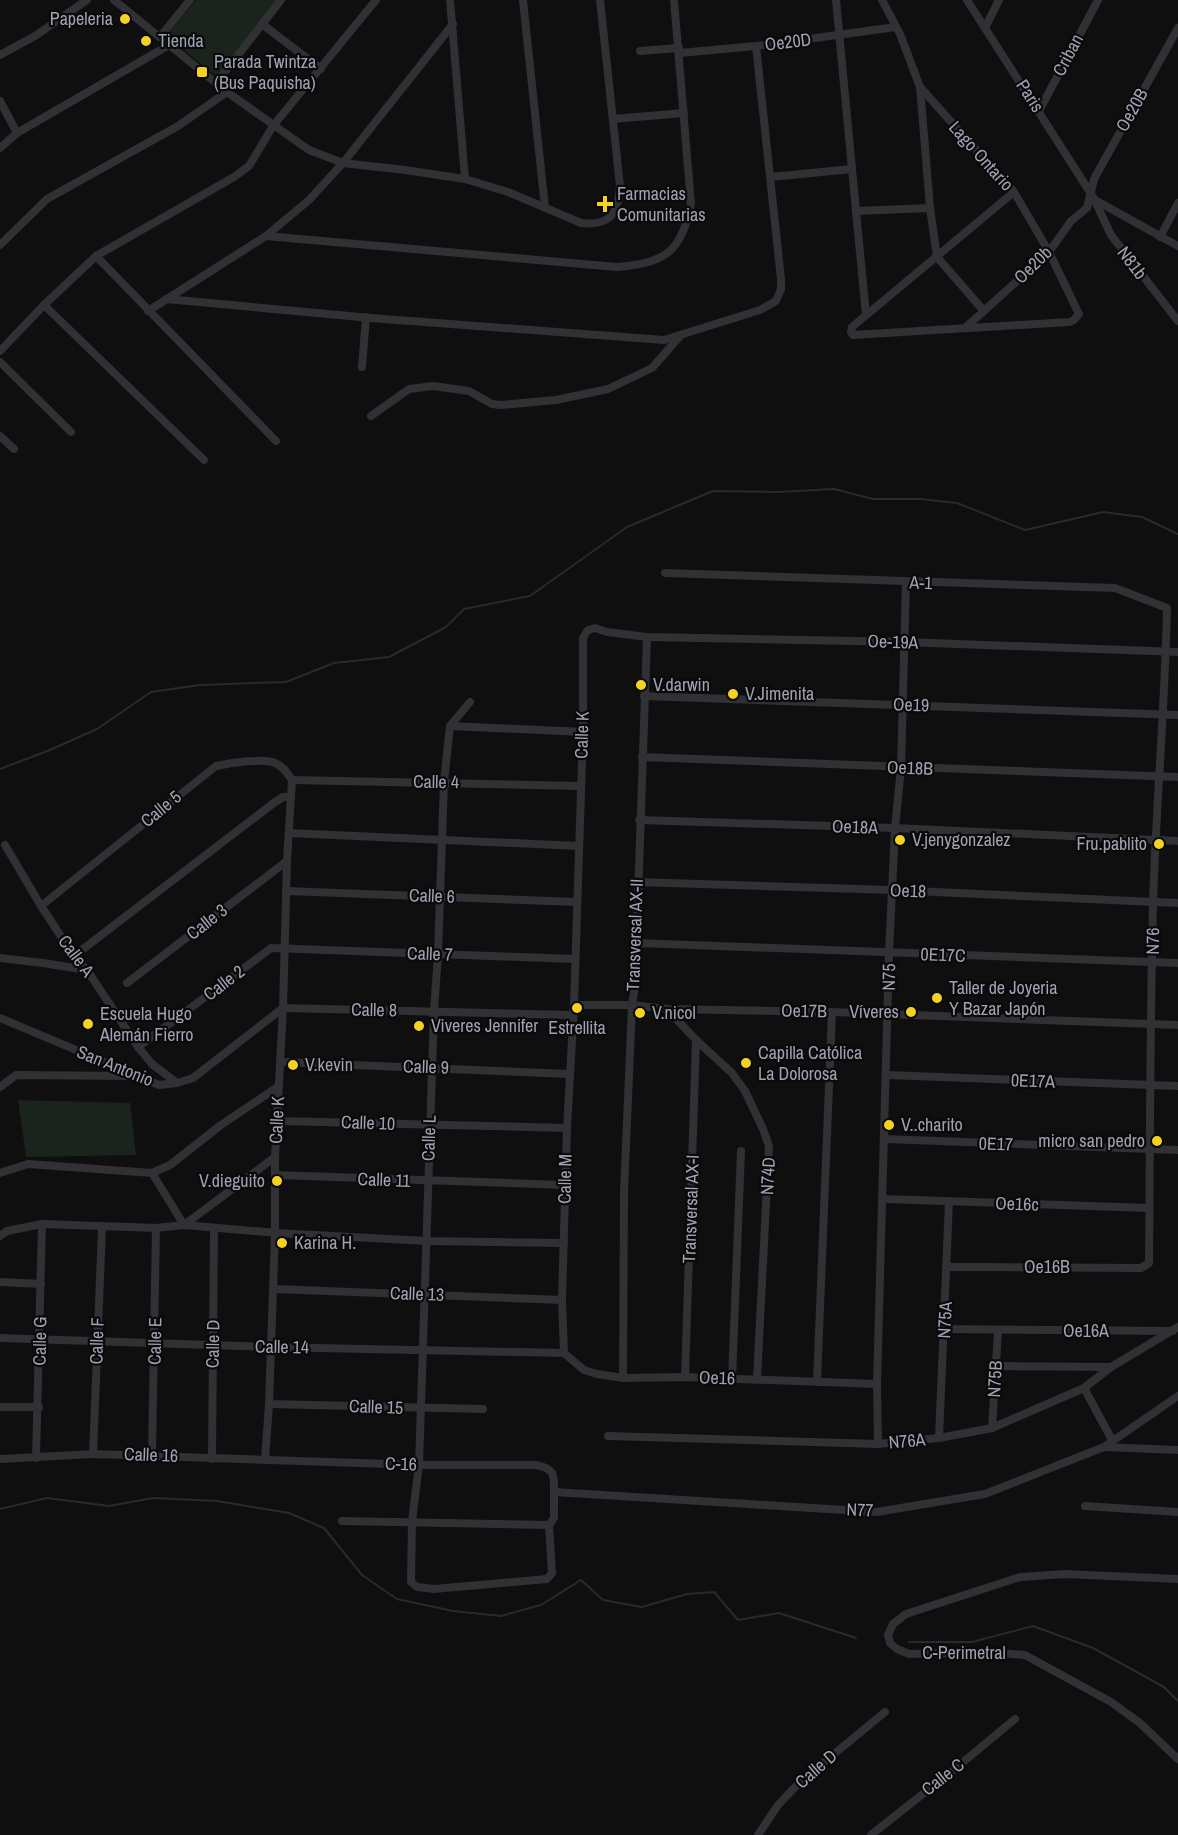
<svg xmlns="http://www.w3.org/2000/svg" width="1178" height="1835" font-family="'Archivo Narrow',sans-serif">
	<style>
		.green { fill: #1b231d }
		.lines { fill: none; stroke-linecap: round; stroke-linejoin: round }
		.stream { stroke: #252b33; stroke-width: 2 }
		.minor { stroke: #303035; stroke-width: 8 }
		.poi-dot { fill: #f3d224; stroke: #0a0a0b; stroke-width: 2 }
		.labels { text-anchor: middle; stroke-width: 4.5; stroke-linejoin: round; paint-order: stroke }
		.poi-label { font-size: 18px; fill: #9fa2b1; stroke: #0a0a0b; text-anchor: start }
		.street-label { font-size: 18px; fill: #9fa2b1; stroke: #0a0a0b }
	</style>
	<rect width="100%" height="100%" fill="#0f0f10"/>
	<g class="green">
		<path d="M 196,0 L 277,0 L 216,76 L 166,36 Z"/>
		<path d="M 18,1100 L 130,1103 L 136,1155 L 26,1157 Z"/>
	</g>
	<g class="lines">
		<g class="stream">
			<path d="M 0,769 L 50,750 L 97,729 L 151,692 L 200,685 L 286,682 L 334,663 L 389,657 L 446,627 L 464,609 L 530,596 L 627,527 L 713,491 L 778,492 L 834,489 L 873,499 L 920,499 L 957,503 L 1025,530 L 1103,512 L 1142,517 L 1178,534"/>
			<path d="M 0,1509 L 47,1498 L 109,1506 L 153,1498 L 217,1501 L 289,1513 L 324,1528 L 362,1575 L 397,1599 L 453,1611 L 501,1616 L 541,1605 L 581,1580 L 603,1600 L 642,1607 L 687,1594 L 714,1592 L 738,1620 L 779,1613 L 856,1638"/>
			<path d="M 909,1642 L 972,1642 L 1033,1626 L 1093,1648 L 1164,1687 L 1178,1701"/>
		</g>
		<g class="minor">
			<path d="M 114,0 L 227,92 L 309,150 L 343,163 L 405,170 L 465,179 L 508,192 L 581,223 C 611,226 618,214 620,186 L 600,0"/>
			<path d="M 450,0 L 465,179"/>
			<path d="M 523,0 L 545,208"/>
			<path d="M 836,0 L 856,211 L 930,208"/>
			<path d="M 882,0 L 900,34 L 920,87 L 1014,192 L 1049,252 L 1079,314 L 1074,320 L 1070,322 L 853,335 L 851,332 L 852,327 L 1014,192"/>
			<path d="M 967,0 L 1095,200 L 1178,246"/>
			<path d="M 262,24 L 321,69"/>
			<path d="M 985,28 L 999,0"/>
			<path d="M 160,37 L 190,0"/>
			<path d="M 640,51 L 679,48"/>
			<path d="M 680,53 L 756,46 L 896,27"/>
			<path d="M 0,55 L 35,36 L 87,0"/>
			<path d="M 216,83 L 281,0"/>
			<path d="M 920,87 L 930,208 L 937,257 L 984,311"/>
			<path d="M 0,101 L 17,133"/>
			<path d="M 1039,111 L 1098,0"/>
			<path d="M 613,119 L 684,113"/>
			<path d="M 0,148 L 17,133 L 169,45"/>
			<path d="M 771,177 L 852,169"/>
			<path d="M 1095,201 L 1111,235 L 1178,321"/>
			<path d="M 856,211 L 866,315"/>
			<path d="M 266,236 L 617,267 C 665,264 682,251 691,204 L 674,0"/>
			<path d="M 1160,237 L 1178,203"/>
			<path d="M 0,245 L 47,199 L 178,126 L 227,92"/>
			<path d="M 96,256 L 276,441"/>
			<path d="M 166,299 L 371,318 L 664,340 L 760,310 L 776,301 L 781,289 L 781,279 L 756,46"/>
			<path d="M 44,305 L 204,460"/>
			<path d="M 148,311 L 266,236 L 309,200 L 343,163 L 453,24"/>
			<path d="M 965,328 L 1049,252 L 1071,221 L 1087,208 L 1094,179 L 1178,28"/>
			<path d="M 0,351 L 44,305 L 96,256 L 234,177 L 249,166 L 273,126 L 376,0"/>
			<path d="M 0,362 L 71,432"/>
			<path d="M 362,367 L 366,317"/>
			<path d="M 371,416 L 409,389 L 433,386 L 469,391 L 492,404 L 501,405 L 556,400 L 608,389 L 652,368 L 681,335"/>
			<path d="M 0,436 L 14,449"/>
			<path d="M 665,573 L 1115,588 L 1167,608 C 1165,707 1156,805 1153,904 C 1150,1024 1150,1144 1149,1263 L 1141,1268 L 947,1267"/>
			<path d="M 644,696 L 1178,715"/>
			<path d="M 470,702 L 450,726 L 444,782 L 438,954 L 434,1011 L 419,1465 L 412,1521 L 411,1582 L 417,1587 L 434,1589 L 547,1579 L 552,1573 L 549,1525"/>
			<path d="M 450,726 L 583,732"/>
			<path d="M 642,757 L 1178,777"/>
			<path d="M 292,780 L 580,786"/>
			<path d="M 639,820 L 895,828 L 1178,841"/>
			<path d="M 289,833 L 578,846"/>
			<path d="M 5,845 L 41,906 L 74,956 L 87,970 L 138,1047 L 152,1064 L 177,1083"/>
			<path d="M 637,882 L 892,890 L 1178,903"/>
			<path d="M 286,891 L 577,902"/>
			<path d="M 41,906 L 216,766 C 230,763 262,758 275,763 C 283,766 287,773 292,780"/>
			<path d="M 637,943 L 1178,963"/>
			<path d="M 74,956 L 275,802 L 283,797 L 291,797"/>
			<path d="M 0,958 L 43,963 L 87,970"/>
			<path d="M 127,983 L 287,861"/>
			<path d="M 574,1005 L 632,1005 L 667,1009 L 832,1012 L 1178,1025"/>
			<path d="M 283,1008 L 573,1015"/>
			<path d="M 667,1009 L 696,1040 L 732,1073 L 745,1091 L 763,1129 L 769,1146 L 757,1379"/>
			<path d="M 0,1018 L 159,1085 L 177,1083 L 193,1078 L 283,1008"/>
			<path d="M 138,1047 L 271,948 L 575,959"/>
			<path d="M 281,1062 L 570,1074"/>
			<path d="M 887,1075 L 1178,1086"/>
			<path d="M 0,1087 L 16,1075 L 128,1076"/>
			<path d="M 278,1121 L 567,1128"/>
			<path d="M 885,1139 L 1178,1150"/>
			<path d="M 0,1173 L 28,1164 L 152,1173 L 170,1165 L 221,1125 L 279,1086"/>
			<path d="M 152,1173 L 184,1225 L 275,1157"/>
			<path d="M 275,1175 L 565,1185"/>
			<path d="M 884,1199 L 1149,1208"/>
			<path d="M 0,1236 L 7,1231 L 42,1224 L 156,1228 L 184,1225 L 277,1233 L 427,1241 L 564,1243"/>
			<path d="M 0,1282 L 41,1284"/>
			<path d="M 273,1289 L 562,1300"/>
			<path d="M 944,1329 L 1173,1331"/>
			<path d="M 0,1338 L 270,1347 L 564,1353"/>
			<path d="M 564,1353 L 562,1300 L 567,1128 L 574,1005 L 583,732 L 583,638 L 588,630 L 595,628 L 607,632 L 647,637 L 905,642 L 1178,652"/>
			<path d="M 564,1353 L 584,1370 L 597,1374 L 623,1378 L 685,1377 L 877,1384"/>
			<path d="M 996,1366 L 1111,1367"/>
			<path d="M 685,1377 L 696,1040"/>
			<path d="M 623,1378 L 624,1192 L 632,1005 L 635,985 L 647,637"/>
			<path d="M 732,1379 L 741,1151"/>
			<path d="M 817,1382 L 832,1012"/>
			<path d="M 1084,1388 L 1112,1440"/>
			<path d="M 269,1404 L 483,1409"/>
			<path d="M 0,1407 L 39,1407"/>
			<path d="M 992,1428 L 998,1331"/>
			<path d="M 608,1436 L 878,1444 L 939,1438 L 992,1428 L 1084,1388 L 1111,1367 L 1178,1327"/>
			<path d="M 939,1438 L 949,1201"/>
			<path d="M 878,1444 L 877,1384 L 889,953 L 895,828 L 901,768 L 906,582"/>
			<path d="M 1104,1447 L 1178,1450"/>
			<path d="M 93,1454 L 102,1228"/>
			<path d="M 152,1454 L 156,1228"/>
			<path d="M 36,1458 L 42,1224"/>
			<path d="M 0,1459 L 93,1454 L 419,1465 L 536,1465 C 555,1469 554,1474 554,1492 L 877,1512 L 985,1494 L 1104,1447 L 1178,1396"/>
			<path d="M 212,1459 L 214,1229"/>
			<path d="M 265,1460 L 269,1404 L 275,1233 L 275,1157 L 283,1008 L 287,861 L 292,780"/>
			<path d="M 1085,1506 L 1178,1512"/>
			<path d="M 342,1521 L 549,1525 L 554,1518 L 554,1492"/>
			<path d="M 1178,1579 L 1064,1574 L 1020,1577 L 906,1614 L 893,1624 L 888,1635 L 890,1643 L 897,1649 L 909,1654 L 989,1652 L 1025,1655 L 1111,1702 L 1140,1723 L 1178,1759"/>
			<path d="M 758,1835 L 778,1805 L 800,1782 L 885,1712"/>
			<path d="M 871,1835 L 962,1763 L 1015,1719"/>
		</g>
	</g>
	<g class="poi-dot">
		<circle cx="125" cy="19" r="6"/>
		<circle cx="146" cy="41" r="6"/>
		<rect x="196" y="66" width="12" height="12" rx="3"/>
		<path d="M602 195h6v6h6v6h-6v6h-6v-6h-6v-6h6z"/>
		<circle cx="641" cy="685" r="6"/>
		<circle cx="733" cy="694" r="6"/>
		<circle cx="900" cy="840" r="6"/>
		<circle cx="1159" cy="844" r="6"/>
		<circle cx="937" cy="998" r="6"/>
		<circle cx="577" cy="1008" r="6"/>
		<circle cx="911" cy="1012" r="6"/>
		<circle cx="640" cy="1013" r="6"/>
		<circle cx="88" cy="1024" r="6"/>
		<circle cx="419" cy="1026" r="6"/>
		<circle cx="746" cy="1063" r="6"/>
		<circle cx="293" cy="1065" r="6"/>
		<circle cx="889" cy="1125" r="6"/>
		<circle cx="1157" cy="1141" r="6"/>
		<circle cx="277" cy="1181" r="6"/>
		<circle cx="282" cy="1243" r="6"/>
	</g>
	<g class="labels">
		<g class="poi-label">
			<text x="113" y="25" text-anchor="end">Papeleria</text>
			<text x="158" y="47">Tienda</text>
			<text x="214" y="68">Parada Twintza<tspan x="214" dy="21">(Bus Paquisha)</tspan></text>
			<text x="617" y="200">Farmacias<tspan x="617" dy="21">Comunitarias</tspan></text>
			<text x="653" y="691">V.darwin</text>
			<text x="745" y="700">V.Jimenita</text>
			<text x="912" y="846">V.jenygonzalez</text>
			<text x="1147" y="850" text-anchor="end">Fru.pablito</text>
			<text x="949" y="994">Taller de Joyeria<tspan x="949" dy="21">Y Bazar Japón</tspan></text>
			<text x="899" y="1018" text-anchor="end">Víveres</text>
			<text x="652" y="1019">V.nicol</text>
			<text x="100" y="1020">Escuela Hugo<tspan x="100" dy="21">Alemán Fierro</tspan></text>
			<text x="431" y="1032">Viveres Jennifer</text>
			<text x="577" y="1034" text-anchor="middle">Estrellita</text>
			<text x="758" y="1059">Capilla Católica<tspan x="758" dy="21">La Dolorosa</tspan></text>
			<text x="305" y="1071">V.kevin</text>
			<text x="901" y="1131">V..charito</text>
			<text x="1145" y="1147" text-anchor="end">micro san pedro</text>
			<text x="265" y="1187" text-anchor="end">V.dieguito</text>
			<text x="294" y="1249">Karina H.</text>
		</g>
		<g class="street-label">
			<text transform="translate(788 42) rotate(-7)" y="6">Oe20D</text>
			<text transform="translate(1068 55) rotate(-62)" y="6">Criban</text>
			<text transform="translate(1030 96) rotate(57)" y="6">Paris</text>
			<text transform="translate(1132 110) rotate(-61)" y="6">Oe20B</text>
			<text transform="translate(981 156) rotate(48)" y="6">Lago Ontario</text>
			<text transform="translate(1132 263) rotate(53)" y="6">N81b</text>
			<text transform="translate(1033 265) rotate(-44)" y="6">Oe20b</text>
			<text transform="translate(921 583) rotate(2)" y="6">A-1</text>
			<text transform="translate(893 642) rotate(2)" y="6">Oe-19A</text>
			<text transform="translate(911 705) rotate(2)" y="6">Oe19</text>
			<text transform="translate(582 735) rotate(-88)" y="6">Calle K</text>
			<text transform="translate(910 768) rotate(2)" y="6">Oe18B</text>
			<text transform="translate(436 782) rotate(1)" y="6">Calle 4</text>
			<text transform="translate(161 809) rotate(-39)" y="6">Calle 5</text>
			<text transform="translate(855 827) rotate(2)" y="6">Oe18A</text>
			<text transform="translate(908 891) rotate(2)" y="6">Oe18</text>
			<text transform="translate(432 896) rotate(2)" y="6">Calle 6</text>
			<text transform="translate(207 922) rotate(-38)" y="6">Calle 3</text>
			<text transform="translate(635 935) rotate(-88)" y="6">Transversal AX-II</text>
			<text transform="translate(1153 941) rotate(-89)" y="6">N76</text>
			<text transform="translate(430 954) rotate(2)" y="6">Calle 7</text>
			<text transform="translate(943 955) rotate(2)" y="6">0E17C</text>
			<text transform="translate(76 956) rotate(53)" y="6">Calle A</text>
			<text transform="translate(889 977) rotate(-89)" y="6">N75</text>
			<text transform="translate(224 983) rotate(-37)" y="6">Calle 2</text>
			<text transform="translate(374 1010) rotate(1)" y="6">Calle 8</text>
			<text transform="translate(804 1011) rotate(1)" y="6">Oe17B</text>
			<text transform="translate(115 1066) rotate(22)" y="6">San Antonio</text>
			<text transform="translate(426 1067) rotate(2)" y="6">Calle 9</text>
			<text transform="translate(1033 1081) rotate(2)" y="6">0E17A</text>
			<text transform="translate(277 1120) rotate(-87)" y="6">Calle K</text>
			<text transform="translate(368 1123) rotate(2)" y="6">Calle 10</text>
			<text transform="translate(429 1138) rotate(-88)" y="6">Calle L</text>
			<text transform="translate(996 1144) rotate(2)" y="6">0E17</text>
			<text transform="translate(768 1176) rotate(-87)" y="6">N74D</text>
			<text transform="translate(565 1179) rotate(-89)" y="6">Calle M</text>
			<text transform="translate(384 1180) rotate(2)" y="6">Calle 11</text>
			<text transform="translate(1017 1204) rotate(2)" y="6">Oe16c</text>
			<text transform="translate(691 1209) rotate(-88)" y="6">Transversal AX-I</text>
			<text x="1047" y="1273">Oe16B</text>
			<text transform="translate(417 1294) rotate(2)" y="6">Calle 13</text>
			<text transform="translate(945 1320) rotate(-87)" y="6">N75A</text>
			<text x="1086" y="1337">Oe16A</text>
			<text transform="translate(40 1341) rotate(-89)" y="6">Calle G</text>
			<text transform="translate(97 1341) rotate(-88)" y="6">Calle F</text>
			<text transform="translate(155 1341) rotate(-89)" y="6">Calle E</text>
			<text transform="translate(213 1344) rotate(-89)" y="6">Calle D</text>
			<text transform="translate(282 1347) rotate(1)" y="6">Calle 14</text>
			<text transform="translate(717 1378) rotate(2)" y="6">Oe16</text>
			<text transform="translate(995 1379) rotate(-87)" y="6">N75B</text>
			<text transform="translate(376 1407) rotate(2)" y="6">Calle 15</text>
			<text transform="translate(907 1441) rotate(-5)" y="6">N76A</text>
			<text transform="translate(151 1455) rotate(2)" y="6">Calle 16</text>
			<text transform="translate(401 1464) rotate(2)" y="6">C-16</text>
			<text transform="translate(860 1510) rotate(2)" y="6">N77</text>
			<text x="964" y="1659">C-Perimetral</text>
			<text transform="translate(816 1769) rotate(-41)" y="6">Calle D</text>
			<text transform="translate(943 1777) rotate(-38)" y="6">Calle C</text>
		</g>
	</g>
</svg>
